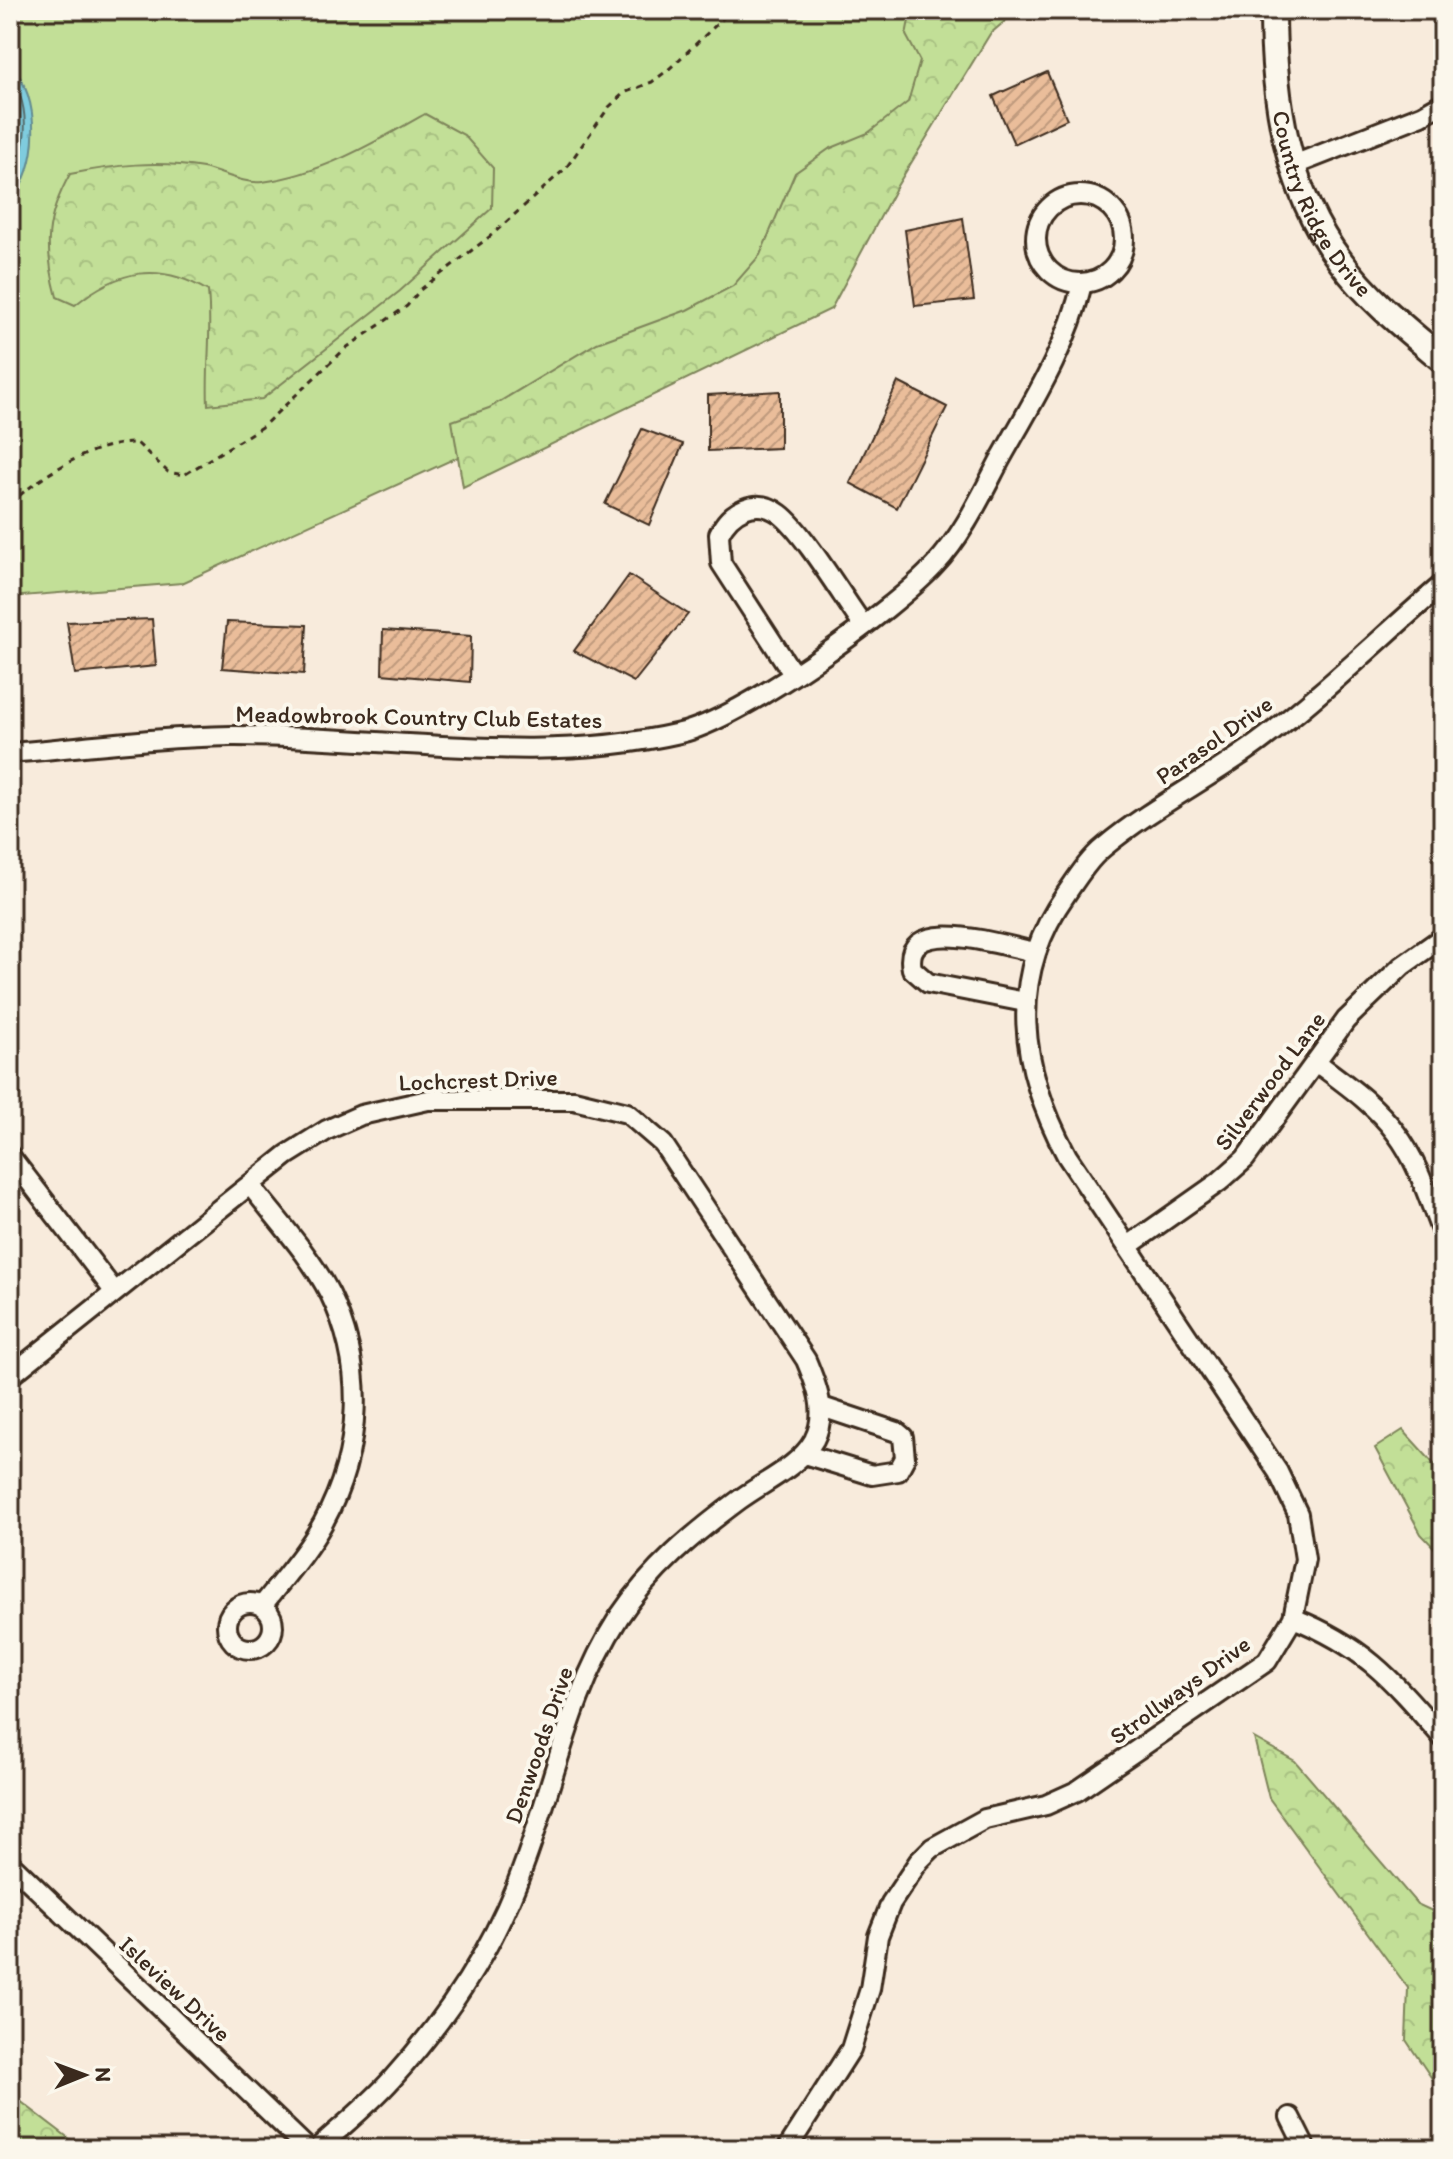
<svg xmlns="http://www.w3.org/2000/svg" width="1453" height="2159" font-family="Itim,sans-serif">
	<style>
		.green { fill: #c2df97; stroke: #7e845a; stroke-width: 2 }
		.forest { fill: url(#forest-crowns); stroke: #7e845a; stroke-width: 2 }
		.water { fill: url(#water-ripples); stroke: #648b91; stroke-width: 2 }
		.lines { fill: none; stroke-linecap: round; stroke-linejoin: round }
		.shore { stroke: #566b6b; stroke-width: 2 }
		.building { fill: url(#building-hatch); stroke: #3b2a1e; stroke-width: 2 }
		.street-casing { stroke: #3b2a1e; stroke-width: 24 }
		.secondary-casing { stroke: #3b2a1e; stroke-width: 30 }
		.path { stroke: #3b2a1e; stroke-width: 3; stroke-dasharray: 6 6; stroke-linecap: butt }
		.street { stroke: #fbf7ec; stroke-width: 18 }
		.secondary { stroke: #fbf7ec; stroke-width: 24 }
		.labels { text-anchor: middle; stroke-width: 8; stroke-linejoin: round; paint-order: stroke }
		.street-label { font-size: 24px; fill: #3b2a1e; stroke: #fbf7ec }
	</style>
	<defs>
		<pattern id="forest-crowns" width="20" height="18" patternUnits="userSpaceOnUse" patternTransform="scale(2)"><rect width="20" height="18" fill="#c2df97"/><path d="M2 6a3 3 0 1 1 6 0M12 15a3 3 0 1 1 6 0" fill="none" stroke="#a8c082"/></pattern>
		<pattern id="water-ripples" width="26" height="14" patternUnits="userSpaceOnUse" patternTransform="scale(2)"><rect width="26" height="14" fill="#7fccde"/><path d="M2 4q2-2 4 0t4 0M15 11q2-2 4 0t4 0" fill="none" stroke="#6fafbe"/></pattern>
		<pattern id="building-hatch" width="6" height="6" patternUnits="userSpaceOnUse" patternTransform="scale(2)"><rect width="6" height="6" fill="#eabd9a"/><path d="M-1 1l2-2M0 6l6-6M5 7l2-2" fill="none" stroke="#bf9a7d"/></pattern>
	</defs>
	<rect width="100%" height="100%" fill="#f8ebdc"/>
	<filter id="ink" filterUnits="userSpaceOnUse"><feTurbulence type="fractalNoise" baseFrequency=".0125" numOctaves="2"/><feDisplacementMap in="SourceGraphic" scale="16" xChannelSelector="R" yChannelSelector="G"/><feConvolveMatrix kernelMatrix="1 2 1 2 8 2 1 2 1" color-interpolation-filters="sRGB"/></filter>
	<g filter="url(#ink)">
		<path class="green" d="M 10,10 L 980,10 L 828,288 L 182,583 L 10,597 Z"/>
		<g class="forest">
			<path d="M 911,10 L 1018,10 L 990,34 L 897,186 L 831,309 L 463,487 L 452,421 L 489,408 L 597,343 L 687,310 L 733,286 L 760,255 L 795,173 L 829,149 L 868,133 L 908,102 L 920,61 L 906,35 Z"/>
			<path d="M 425,114 L 464,135 L 493,168 L 492,208 L 400,291 L 262,399 L 208,405 C 206,366 212,330 208,291 C 159,261 118,270 75,305 L 57,297 C 44,248 45,219 70,174 C 115,165 157,160 203,168 C 221,172 244,184 262,182 C 320,175 376,142 425,114 Z"/>
			<path d="M 1403,1430 L 1443,1474 L 1443,1557 L 1421,1534 L 1375,1448 Z"/>
			<path d="M 1254,1738 L 1295,1761 L 1417,1904 L 1443,1916 L 1443,2095 L 1406,2040 L 1408,1988 L 1269,1798 Z"/>
			<path d="M 10,2090 L 15,2097 L 83,2149 L 10,2149 Z"/>
		</g>
		<path class="water" d="M 10,63 C 42,101 40,164 10,203 Z"/>
		<g class="lines">
			<path class="shore" d="M 10,76 C 34,111 25,151 10,188"/>
		</g>
		<g class="building">
			<path d="M 1047,72 L 1067,119 L 1014,144 L 993,96 Z"/>
			<path d="M 963,218 L 974,300 L 915,306 L 905,230 Z"/>
			<path d="M 898,382 L 947,407 L 897,508 L 850,483 Z"/>
			<path d="M 780,391 L 780,448 L 708,451 L 708,395 Z"/>
			<path d="M 642,429 L 683,444 L 649,525 L 605,504 Z"/>
			<path d="M 629,575 L 688,614 L 634,682 L 574,651 Z"/>
			<path d="M 152,619 L 156,666 L 75,674 L 67,622 Z"/>
			<path d="M 227,622 L 307,625 L 304,674 L 222,668 Z"/>
			<path d="M 383,630 L 471,636 L 470,682 L 382,674 Z"/>
		</g>
		<g class="lines">
			<defs>
				<g id="street">
					<path d="M 1294,165 L 1422,115 L 1443,103"/>
					<circle cx="1080" cy="239" r="44"/>
					<path d="M 793,674 L 721,563 L 719,534 C 730,511 756,496 780,514 C 803,531 844,599 863,625"/>
					<path d="M 10,753 C 83,747 158,737 231,736 C 380,735 533,767 680,733 C 740,720 892,612 935,565 C 963,535 981,496 1000,460 C 1032,403 1067,348 1082,284"/>
					<path d="M 1025,1002 L 928,983 L 912,969 C 900,911 1007,947 1035,952"/>
					<path d="M 1316,1062 C 1344,1083 1375,1104 1396,1133 C 1419,1163 1429,1201 1443,1235"/>
					<path d="M 10,1156 L 114,1291"/>
					<path d="M 251,1186 C 278,1221 310,1255 330,1294 C 366,1367 362,1452 323,1523 C 307,1552 283,1579 262,1606"/>
					<path d="M 1128,1246 L 1219,1182 L 1245,1159 L 1346,1020 L 1402,966 L 1443,937"/>
					<path d="M 10,1376 L 287,1155 L 327,1130 L 361,1115 L 428,1100 L 574,1100 L 627,1113 L 663,1144 L 806,1360 C 817,1386 828,1413 814,1440 C 799,1467 763,1482 739,1500 C 693,1534 651,1569 619,1617 C 571,1692 556,1776 526,1859 C 498,1940 450,2015 392,2079 C 370,2104 342,2126 317,2149"/>
					<path d="M 804,1454 L 872,1475 L 898,1471 L 905,1458 L 903,1437 L 897,1432 L 822,1407"/>
					<circle cx="250" cy="1626" r="23"/>
					<path d="M 1293,1618 C 1366,1647 1393,1681 1443,1738"/>
					<path d="M 10,1863 L 308,2149"/>
					<path d="M 1290,2117 L 1306,2149"/>
					<path d="M 787,2149 L 851,2049 L 870,1989 L 878,1936 L 891,1903 L 919,1861 L 932,1848 L 985,1819 L 1046,1805 L 1077,1791 L 1267,1661 L 1293,1618 L 1305,1559 L 1298,1514 L 1278,1472 L 1067,1156 C 1020,1068 1006,979 1066,894 C 1077,878 1089,859 1104,847 C 1152,807 1209,779 1259,742 C 1324,694 1382,636 1443,584"/>
				</g>
				<g id="secondary">
					<path id="s1" d="M 1273,10 C 1273,97 1286,190 1341,262 C 1369,300 1407,330 1443,360"/>
				</g>
			</defs>
			<use href="#street" class="street-casing"/>
			<use href="#secondary" class="secondary-casing"/>
			<path class="path" d="M 10,503 C 44,475 91,442 137,443 L 168,472 L 184,475 L 263,426 L 346,348 L 407,306 L 420,290 L 493,234 L 566,168 L 609,107 L 624,93 L 652,82 L 668,70 L 732,10"/>
			<use href="#street" class="street"/>
			<use href="#secondary" class="secondary"/>
		</g>
	</g>
	<g class="labels">
		<g class="street-label">
			<text dy="8" stroke="none"><textPath href="#s1" startOffset="204">Country Ridge Drive</textPath></text>
			<text transform="translate(419 717) rotate(1)" y="8">Meadowbrook Country Club Estates</text>
			<text transform="translate(1214 740) rotate(-35)" y="8">Parasol Drive</text>
			<text transform="translate(478 1080) rotate(-2)" y="8">Lochcrest Drive</text>
			<text transform="translate(1270 1081) rotate(-53)" y="8">Silverwood Lane</text>
			<text transform="translate(1180 1690) rotate(-36)" y="8">Strollways Drive</text>
			<text transform="translate(539 1745) rotate(-71)" y="8">Denwoods Drive</text>
			<text transform="translate(175 1989) rotate(43)" y="8">Isleview Drive</text>
		</g>
	</g>
	<rect width="1453" height="2159" fill="none" stroke="#fbf7ec" stroke-width="40"/>
	<rect x="20" y="20" width="1413" height="2119" fill="none" stroke="#3b2a1e" stroke-width="3" filter="url(#ink)"/>
	<g transform="translate(84 2075) rotate(89)" stroke="#fbf7ec" stroke-width="6" paint-order="stroke">
	<path d="M0-6L14 30L0 20L-14 30Z" fill="#3b2a1e"/>
	<text y="-12" font-size="22" font-weight="bold" text-anchor="middle" fill="#3b2a1e">N</text>
	</g>
</svg>
